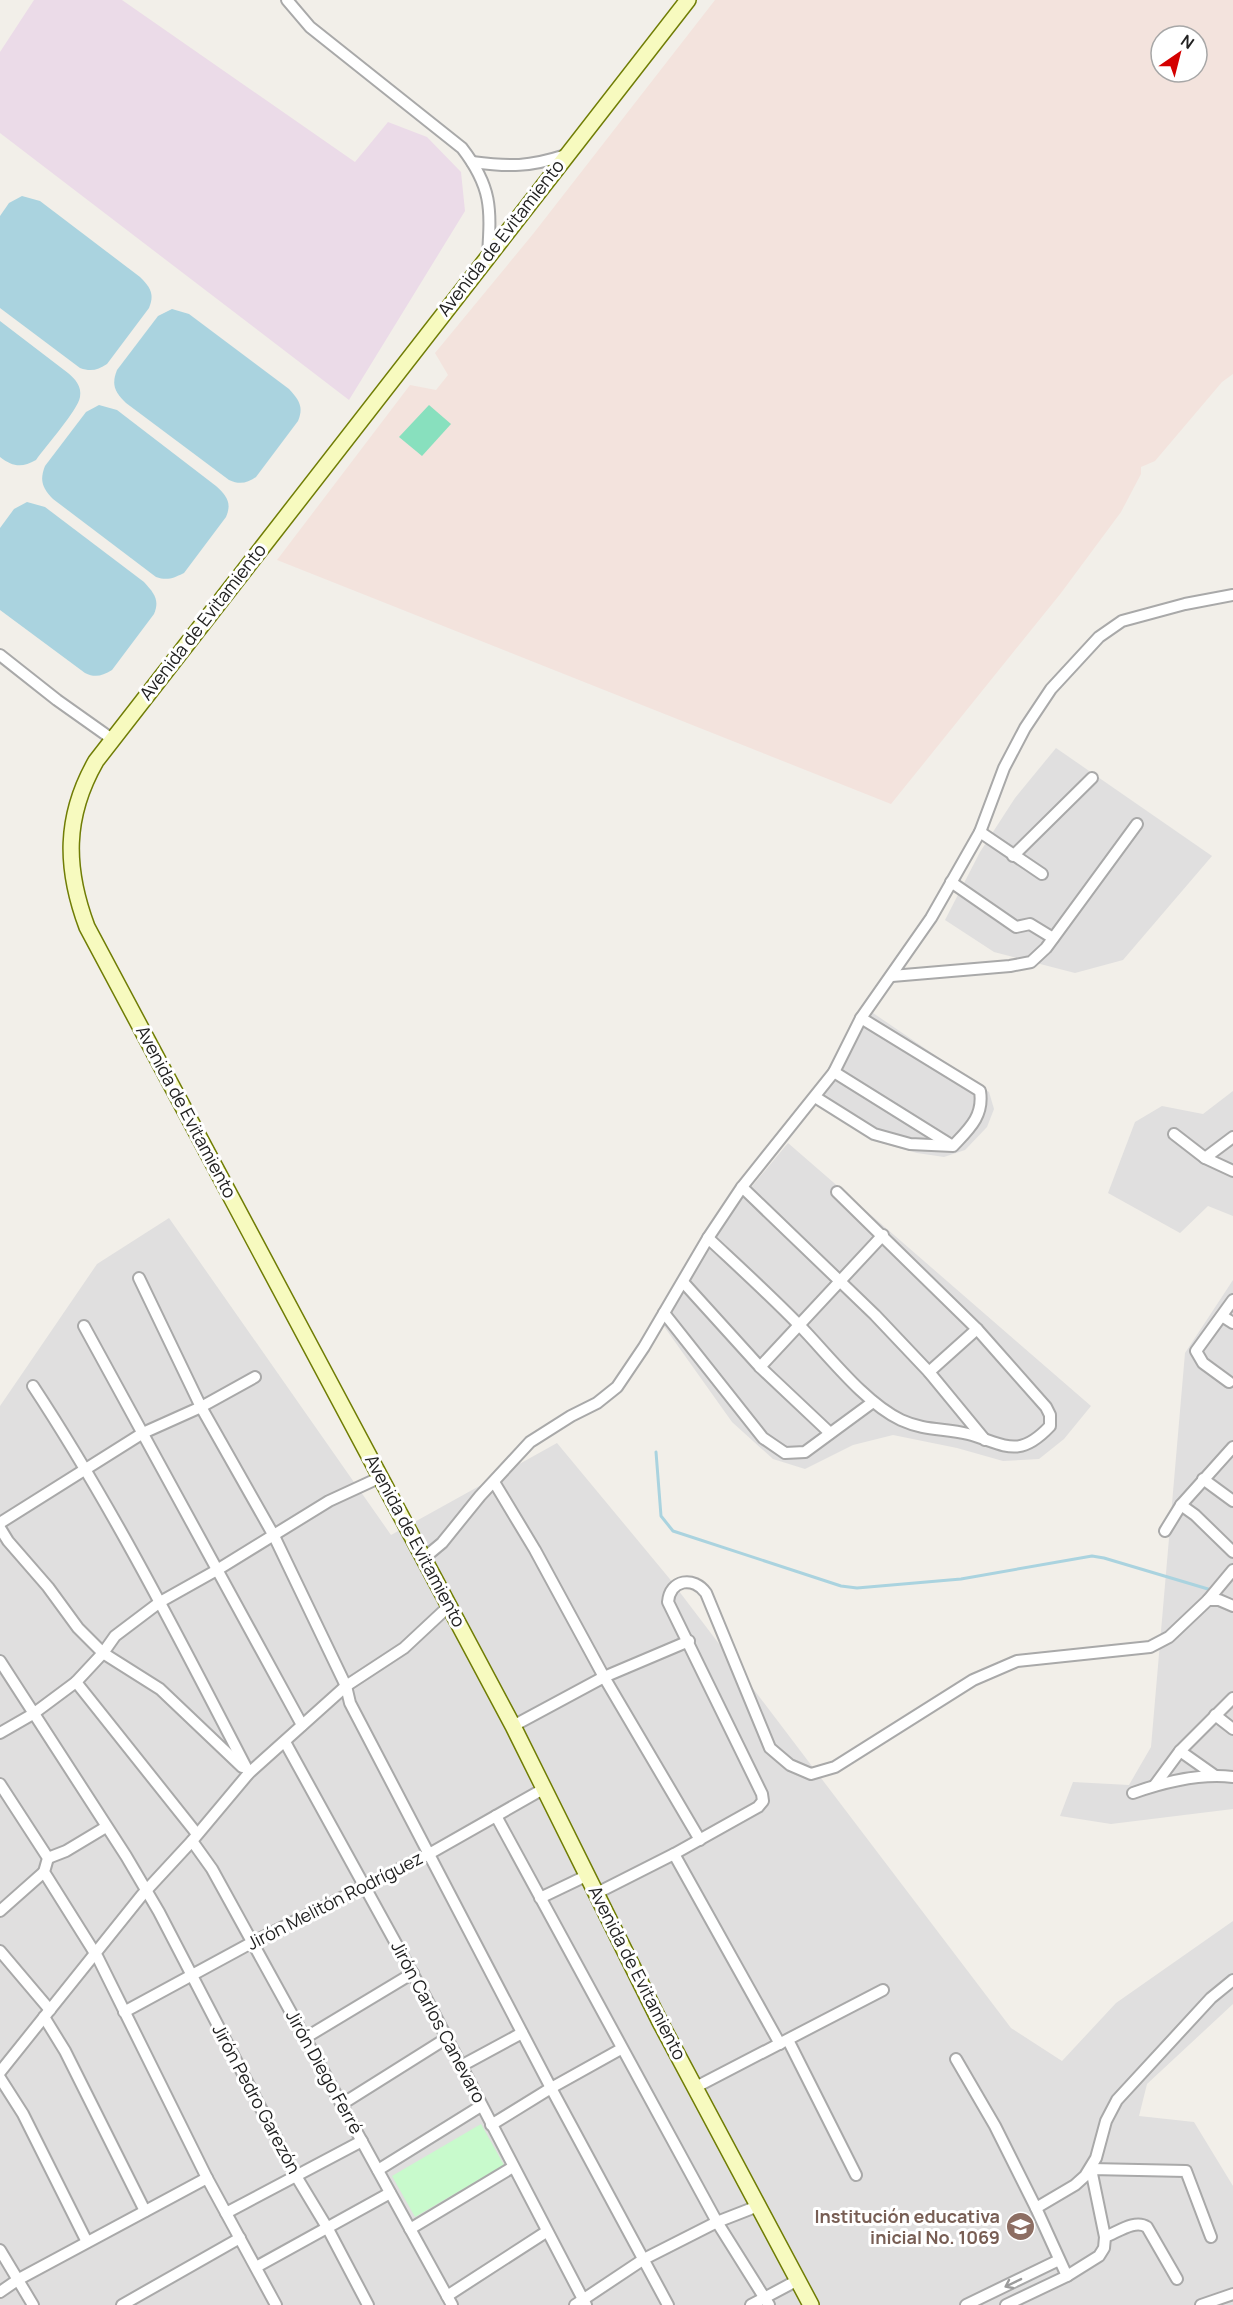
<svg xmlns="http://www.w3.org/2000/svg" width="1233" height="2305" font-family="Manrope,sans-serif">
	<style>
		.residential { fill: #e0dfdf }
		.industrial { fill: #ebdbe8 }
		.military { fill: #f3e3dd; fill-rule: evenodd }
		.park { fill: #c8facc }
		.pitch { fill: #88e0be }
		.water { fill: #aad3df }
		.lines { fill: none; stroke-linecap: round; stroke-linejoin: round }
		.stream { stroke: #aad3df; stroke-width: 3 }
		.street-casing { stroke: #a9a9a9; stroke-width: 14 }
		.secondary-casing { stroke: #707d05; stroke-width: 18 }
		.street { stroke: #fff; stroke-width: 10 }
		.secondary { stroke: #f7fabf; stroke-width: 15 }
		.oneway { stroke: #9c9c9c }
		.labels { text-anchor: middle; stroke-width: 6; stroke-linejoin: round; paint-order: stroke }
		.street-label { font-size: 18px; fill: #222; stroke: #fff }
		.education-label { font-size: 18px; font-weight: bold; fill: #785e54; stroke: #fff; text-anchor: end }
	</style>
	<rect width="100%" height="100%" fill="#f2efe9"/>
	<g class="residential">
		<path d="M 1056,748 L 1212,856 L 1123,960 L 1075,973 L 994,952 L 945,920 L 980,852 L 1015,798 Z"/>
		<path d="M 873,1013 L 989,1092 L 994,1109 L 987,1127 L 965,1150 L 944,1157 L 917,1153 L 878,1142 L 819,1104 L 862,1028 Z"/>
		<path d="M 1233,1091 L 1233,1216 L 1208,1206 L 1180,1233 L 1108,1193 L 1135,1122 L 1162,1106 L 1203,1114 Z"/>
		<path d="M 788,1143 L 1091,1406 L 1064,1439 L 1039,1459 L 1003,1461 L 957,1448 L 893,1435 L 853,1445 L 805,1469 L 773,1459 L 732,1422 L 663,1325 L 733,1209 Z"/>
		<path d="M 169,1218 L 391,1535 L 557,1443 L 669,1578 L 1011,2028 L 1062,2061 L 1116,2003 L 1233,1921 L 1233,2004 L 1147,2084 L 1139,2116 L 1194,2122 L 1233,2186 L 1233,2305 L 0,2305 L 0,1406 L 97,1264 Z"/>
		<path d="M 1233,1280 L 1233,1809 L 1111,1824 L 1060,1816 L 1073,1782 L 1129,1785 L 1151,1747 L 1185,1353 Z"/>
	</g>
	<path class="industrial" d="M 34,0 L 122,0 L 355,162 L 388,122 L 427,137 L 461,172 L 465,211 L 349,400 L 0,133 L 0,52 Z"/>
	<path class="military" d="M 715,0 L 1233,0 L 1233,374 L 1222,382 L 1155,461 L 1141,467 L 1141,474 L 1121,512 L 1061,593 L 891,804 L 277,560 L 410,385 L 436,390 L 448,375 L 435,353 L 533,234 ZM 1161,36 L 1197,36 L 1197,72 L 1161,72 Z"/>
	<path class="park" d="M 481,2124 L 504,2165 L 415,2217 L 392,2176 Z"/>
	<path class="pitch" d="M 429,405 L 451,424 L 422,456 L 399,437 Z"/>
	<g class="water">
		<path d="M 22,196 L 40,201 L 140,277 C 150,287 155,294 149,308 L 107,364 C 98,370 91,372 80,368 L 0,308 L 0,216 L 9,203 Z"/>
		<path d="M 172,309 L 189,314 L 289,389 C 299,400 304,407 298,421 L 256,477 C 247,483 240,485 229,480 L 126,403 C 115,392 111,385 117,370 L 158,316 Z"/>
		<path d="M 0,321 L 68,373 C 75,379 82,386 80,397 C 78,410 45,447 36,460 C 22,468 13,467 0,457 Z"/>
		<path d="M 99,405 L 117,410 L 216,486 C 227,496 232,503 226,517 L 184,573 C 174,578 167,581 156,577 L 53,499 C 43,489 39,481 45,466 L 86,412 Z"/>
		<path d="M 27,502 L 45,507 L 144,582 C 154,593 160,600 154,614 L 112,670 C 102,676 95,678 85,673 L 0,610 L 0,528 L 14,509 Z"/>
	</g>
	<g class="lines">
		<path class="stream" d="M 656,1452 L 661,1516 L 673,1531 L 841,1586 L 857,1588 L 961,1579 L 1092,1556 L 1104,1558 L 1208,1589"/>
		<defs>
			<g id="street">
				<path d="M 287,0 L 310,27 L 462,148 C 492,187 491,208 488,255"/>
				<path d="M 472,162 C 510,167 529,167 566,155"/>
				<path d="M 0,655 L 57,700 L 112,739"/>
				<path d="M 980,832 L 1042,874"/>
				<path d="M 1013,856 L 1092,778"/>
				<path d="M 951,882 L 1016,927 L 1030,924 L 1053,938"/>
				<path d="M 892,976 L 1010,966 L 1031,962 L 1046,948 L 1137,824"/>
				<path d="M 834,1072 L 951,1145"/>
				<path d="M 815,1097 L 874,1134 L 910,1144 L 953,1146 C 969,1129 984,1116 980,1091 L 861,1018"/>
				<path d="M 1174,1134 L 1205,1158 L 1233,1171"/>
				<path d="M 1205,1158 L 1233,1137"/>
				<path d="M 742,1187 L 875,1315 L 929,1372 L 985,1440"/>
				<path d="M 708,1238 C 739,1267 771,1296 801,1327 C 829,1356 865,1403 901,1420 C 925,1431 944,1428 968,1434 C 1005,1444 1018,1460 1050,1426 L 1050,1415 L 1046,1407 L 977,1329 L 837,1192"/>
				<path d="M 139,1278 L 201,1407 L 274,1536 L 346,1686 L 350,1703 L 551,2088 L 668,2305"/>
				<path d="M 683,1282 L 760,1367 L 830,1433"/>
				<path d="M 664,1313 L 763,1438 L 785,1453 L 805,1452 L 873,1402"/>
				<path d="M 1222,1316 L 1233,1323"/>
				<path d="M 84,1326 L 302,1725"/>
				<path d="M 760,1367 L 883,1235"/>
				<path d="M 929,1372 L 977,1329"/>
				<path d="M 1229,1382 L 1203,1363 L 1196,1351 L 1233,1300"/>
				<path d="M 33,1386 C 114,1509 181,1642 249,1773"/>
				<path d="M 1203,1479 L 1233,1501"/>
				<path d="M 494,1482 L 535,1550 L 604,1677 L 700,1840"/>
				<path d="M 1181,1505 L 1195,1515 L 1233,1552"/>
				<path d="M 0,1523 L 143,1433 L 201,1407 L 255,1377"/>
				<path d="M 0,1528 L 8,1541 L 48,1587 L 78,1628 L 103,1653 L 160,1689 L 242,1767"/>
				<path d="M 1165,1531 L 1181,1505 L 1233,1447"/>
				<path d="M 424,1558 L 442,1543 L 480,1496 L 530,1442 L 571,1416 L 597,1403 L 617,1387 L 644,1347 L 708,1238 L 742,1187 L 834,1072 L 861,1018 L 931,918 L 980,832 L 1004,768 L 1025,728 L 1051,689 L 1099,637 L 1122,621 L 1185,604 L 1233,595"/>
				<path d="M 1208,1600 L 1233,1570"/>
				<path d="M 0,1661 L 126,1856 L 159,1912 L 296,2176 L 328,2229 L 368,2305"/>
				<path d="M 76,1682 L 197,1834"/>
				<path d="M 1215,1715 L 1233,1729"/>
				<path d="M 513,1726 L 604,1677 L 689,1641"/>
				<path d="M 0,1733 L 33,1714 L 76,1682 L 103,1653 L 115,1636 L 160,1602 L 217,1570 L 329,1501 L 381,1477"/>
				<path d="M 285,1742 L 426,1998 L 586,2305"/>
				<path d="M 1180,1751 L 1214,1775"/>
				<path d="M 0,1784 L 48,1858 L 44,1872 L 98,1958 L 207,2178 L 276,2305"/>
				<path d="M 1155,1785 L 1180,1751 L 1233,1698"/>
				<path d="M 1133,1793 C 1164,1782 1200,1773 1233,1777"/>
				<path d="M 496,1816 L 717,2222 L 769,2305"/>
				<path d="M 192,1841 L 212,1869 L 452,2305"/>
				<path d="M 674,1854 L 780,2044"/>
				<path d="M 48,1858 L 66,1851 L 106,1827"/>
				<path d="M 597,1893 L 674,1854 L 758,1807 L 763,1801 L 762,1794 L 668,1602 C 670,1579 694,1576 706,1593 L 770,1748 L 790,1765 L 811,1774 L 835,1767 L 973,1680 L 1017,1661 L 1150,1647 L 1169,1637 L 1208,1600 L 1219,1600 L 1233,1606"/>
				<path d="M 540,1898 L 588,1875"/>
				<path d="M 0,1911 L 44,1872"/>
				<path d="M 0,1951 L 50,2010"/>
				<path d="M 124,2012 L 253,1942 L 429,1854 L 545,1788"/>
				<path d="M 44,2017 L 65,2051 L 145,2211"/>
				<path d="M 305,2038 L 413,1973"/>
				<path d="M 788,2040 L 856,2175"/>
				<path d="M 956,2059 L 995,2126 L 1036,2208 L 1067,2276"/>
				<path d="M 461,2066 L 522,2033"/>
				<path d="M 0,2072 L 142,1895 L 192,1841 L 249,1773 L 346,1686 L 404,1648 L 449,1606"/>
				<path d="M 0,2078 L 23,2114 L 87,2242"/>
				<path d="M 696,2087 L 883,1990"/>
				<path d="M 342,2104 L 447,2038"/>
				<path d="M 491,2125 L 551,2088 L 621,2049"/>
				<path d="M 378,2170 L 481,2106"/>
				<path d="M 1036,2208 L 1075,2185 L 1085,2176 L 1096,2158 L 1106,2121 L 1117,2100 L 1211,1998 L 1233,1980"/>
				<path d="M 226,2213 L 362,2141"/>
				<path d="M 410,2229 L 513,2167"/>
				<path d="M 1105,2237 C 1118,2232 1135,2219 1147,2227 L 1177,2279"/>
				<path d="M 0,2250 L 33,2305"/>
				<path d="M 256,2267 L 390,2193"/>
				<path d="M 0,2292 L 19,2279 L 207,2178"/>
				<path d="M 447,2296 L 546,2232"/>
				<path d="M 122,2305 L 240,2238"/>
				<path d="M 575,2305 L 644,2259 L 717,2222 L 758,2206"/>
				<path d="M 751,2305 L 798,2280"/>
				<path d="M 966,2305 L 1059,2260"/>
				<path d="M 1006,2305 L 1067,2276 L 1099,2256 L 1104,2248 L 1105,2237 L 1091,2169 L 1186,2171 L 1211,2237"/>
				<path d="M 1201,2305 L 1233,2294"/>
			</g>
			<path id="secondary" d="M 688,0 L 96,761 C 64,817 65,868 87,927 L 513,1726 L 660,2022 L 811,2305"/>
		</defs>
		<use href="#street" class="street-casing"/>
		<use href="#secondary" class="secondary-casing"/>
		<use href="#street" class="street"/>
		<use href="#secondary" class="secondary"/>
	</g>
	<defs><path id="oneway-shaft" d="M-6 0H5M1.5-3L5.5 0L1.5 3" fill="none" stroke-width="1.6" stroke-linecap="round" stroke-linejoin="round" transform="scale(1.5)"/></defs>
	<use class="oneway" href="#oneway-shaft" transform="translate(1013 2283) rotate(154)"/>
	<defs>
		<symbol id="school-disc" viewBox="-11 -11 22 22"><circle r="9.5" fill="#8d6e63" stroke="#fff"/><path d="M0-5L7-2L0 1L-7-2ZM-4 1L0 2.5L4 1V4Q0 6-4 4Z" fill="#fff"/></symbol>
	</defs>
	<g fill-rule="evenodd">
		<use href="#school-disc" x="1004" y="2210" width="33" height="33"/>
	</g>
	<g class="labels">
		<g class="street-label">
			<text transform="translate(501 238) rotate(-52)" y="6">Avenida de Evitamiento</text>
			<text transform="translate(203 622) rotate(-52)" y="6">Avenida de Evitamiento</text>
			<text transform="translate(186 1112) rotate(62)" y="6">Avenida de Evitamiento</text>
			<text transform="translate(415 1541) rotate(62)" y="6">Avenida de Evitamiento</text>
			<text transform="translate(335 1901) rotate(-27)" y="6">Jirón Melitón Rodríguez</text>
			<text transform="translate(637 1973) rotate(63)" y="6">Avenida de Evitamiento</text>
			<text transform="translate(438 2022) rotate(62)" y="6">Jirón Carlos Canevaro</text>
			<text transform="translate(324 2072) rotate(61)" y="6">Jirón Diego Ferré</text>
			<text transform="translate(256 2099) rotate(62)" y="6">Jirón Pedro Garezón</text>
		</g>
		<g class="education-label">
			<text x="1000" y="2223">Institución educativa<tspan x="1000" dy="21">inicial No. 1069</tspan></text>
		</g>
	</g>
	<g transform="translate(1179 54) rotate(35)"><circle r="28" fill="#ffffff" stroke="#a7a7a7" stroke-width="1.5"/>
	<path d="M0-4.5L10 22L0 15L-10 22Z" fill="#d40000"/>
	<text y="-9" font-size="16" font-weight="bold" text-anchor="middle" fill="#222222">N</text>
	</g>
</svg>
